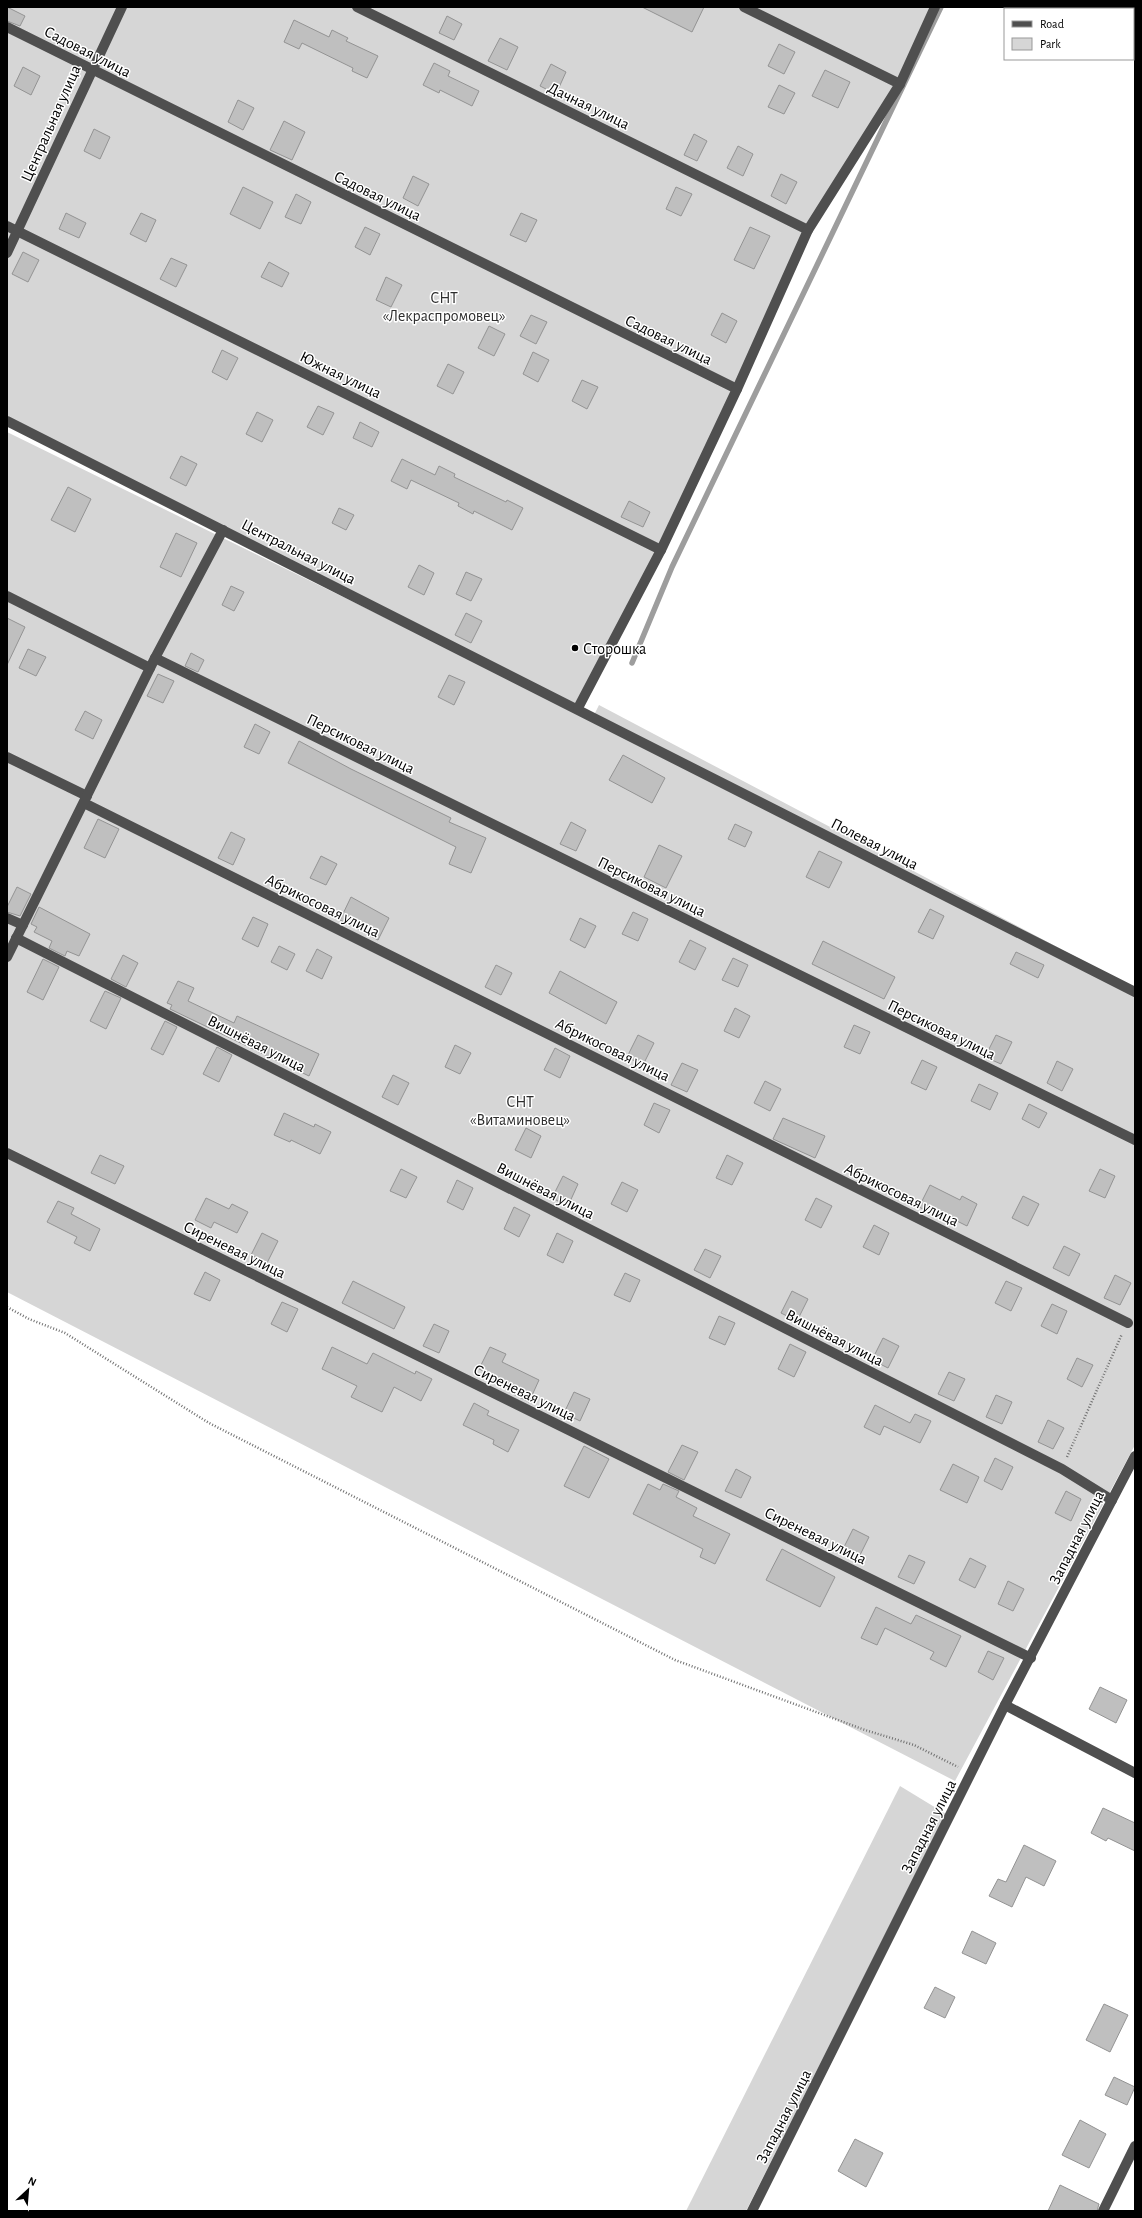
<svg xmlns="http://www.w3.org/2000/svg" width="1142" height="2218" font-family="'Alegreya Sans',sans-serif">
	<style>
		.green { fill: #d6d6d6 }
		.lines { fill: none; stroke-linecap: round; stroke-linejoin: round }
		.stream { stroke: #9d9d9d; stroke-width: 5.5 }
		.building { fill: #bfbfbf; stroke: #939393 }
		.path { stroke: #717171; stroke-width: 2.5; stroke-dasharray: 1 2; stroke-linecap: butt }
		.minor { stroke: #4f4f4f; stroke-width: 10 }
		.poi-dot { fill: #000; stroke: #fff; stroke-width: 1.5 }
		.labels { text-anchor: middle; stroke-width: 3; stroke-linejoin: round; paint-order: stroke }
		.street-label { font-size: 16px; fill: #000; stroke: #fff }
		.park-label { font-size: 16px; fill: #2d2d2d; stroke: #fff }
		.poi-label { font-size: 16px; fill: #000; stroke: #fff; text-anchor: start }
	</style>
	<rect width="100%" height="100%" fill="#fff"/>
	<g class="green">
		<path d="M 7,7 L 935,7 L 900,84 L 808,230 L 737,389 L 578,708 L 7,421 Z"/>
		<path d="M 7,432 L 592,719 L 599,705 L 1135,988 L 1135,1445 L 955,1781 L 7,1292 Z"/>
		<path d="M 900,1786 L 946,1814 L 746,2211 L 686,2211 Z"/>
	</g>
	<g class="lines">
		<path class="stream" d="M 632,663 L 672,567 L 941,7"/>
	</g>
	<g class="building">
		<path d="M 7,7 L 25,16 L 20,26 L 7,21 Z"/>
		<path d="M 642,7 L 704,7 L 692,32 Z"/>
		<path d="M 447,16 L 462,24 L 454,40 L 439,33 Z"/>
		<path d="M 294,20 L 329,37 L 332,30 L 348,38 L 346,41 L 378,56 L 367,78 L 352,71 L 353,68 L 302,43 L 299,49 L 284,42 Z"/>
		<path d="M 500,38 L 518,47 L 507,70 L 488,61 Z"/>
		<path d="M 779,44 L 795,52 L 784,74 L 768,66 Z"/>
		<path d="M 434,63 L 450,71 L 448,76 L 479,91 L 472,106 L 440,90 L 439,93 L 423,85 Z"/>
		<path d="M 551,64 L 566,72 L 556,94 L 540,86 Z"/>
		<path d="M 23,67 L 40,76 L 31,95 L 14,86 Z"/>
		<path d="M 825,70 L 850,82 L 838,108 L 812,96 Z"/>
		<path d="M 779,85 L 795,93 L 784,114 L 768,107 Z"/>
		<path d="M 238,100 L 254,108 L 243,130 L 228,122 Z"/>
		<path d="M 284,121 L 305,132 L 292,160 L 270,150 Z"/>
		<path d="M 94,129 L 110,137 L 100,159 L 84,151 Z"/>
		<path d="M 694,134 L 707,141 L 697,161 L 684,155 Z"/>
		<path d="M 738,146 L 753,154 L 743,176 L 727,168 Z"/>
		<path d="M 781,174 L 797,182 L 786,204 L 771,196 Z"/>
		<path d="M 413,176 L 429,184 L 418,206 L 403,198 Z"/>
		<path d="M 243,187 L 273,202 L 260,229 L 230,214 Z"/>
		<path d="M 676,187 L 692,194 L 681,216 L 666,209 Z"/>
		<path d="M 296,194 L 311,202 L 301,224 L 285,217 Z"/>
		<path d="M 66,213 L 86,223 L 79,238 L 59,229 Z"/>
		<path d="M 141,213 L 156,220 L 146,242 L 130,234 Z"/>
		<path d="M 521,213 L 537,220 L 526,242 L 510,235 Z"/>
		<path d="M 365,227 L 380,234 L 370,255 L 355,247 Z"/>
		<path d="M 750,227 L 770,236 L 754,269 L 734,260 Z"/>
		<path d="M 23,252 L 39,260 L 28,282 L 12,274 Z"/>
		<path d="M 171,258 L 187,265 L 176,287 L 160,279 Z"/>
		<path d="M 269,262 L 289,273 L 282,287 L 261,277 Z"/>
		<path d="M 386,277 L 402,285 L 391,307 L 376,300 Z"/>
		<path d="M 722,313 L 737,321 L 726,343 L 711,335 Z"/>
		<path d="M 531,315 L 547,322 L 536,344 L 520,336 Z"/>
		<path d="M 489,326 L 505,334 L 494,356 L 478,348 Z"/>
		<path d="M 222,350 L 238,358 L 227,380 L 212,372 Z"/>
		<path d="M 533,352 L 549,360 L 538,382 L 523,374 Z"/>
		<path d="M 448,364 L 464,372 L 453,394 L 437,386 Z"/>
		<path d="M 582,380 L 598,387 L 587,409 L 572,401 Z"/>
		<path d="M 318,406 L 334,413 L 323,435 L 307,427 Z"/>
		<path d="M 257,412 L 273,420 L 262,442 L 246,434 Z"/>
		<path d="M 360,422 L 379,432 L 372,447 L 353,438 Z"/>
		<path d="M 181,456 L 197,464 L 186,486 L 170,478 Z"/>
		<path d="M 402,459 L 435,475 L 439,466 L 455,474 L 454,477 L 506,502 L 507,500 L 523,508 L 512,530 L 474,511 L 473,514 L 458,506 L 459,503 L 411,480 L 407,489 L 391,481 Z"/>
		<path d="M 68,487 L 91,499 L 75,532 L 51,520 Z"/>
		<path d="M 629,501 L 650,512 L 643,527 L 621,517 Z"/>
		<path d="M 339,508 L 354,515 L 346,530 L 332,523 Z"/>
		<path d="M 176,533 L 197,543 L 181,577 L 160,567 Z"/>
		<path d="M 419,565 L 434,573 L 424,595 L 408,587 Z"/>
		<path d="M 466,572 L 482,579 L 471,601 L 456,594 Z"/>
		<path d="M 231,586 L 244,592 L 234,611 L 222,605 Z"/>
		<path d="M 466,613 L 482,621 L 471,643 L 455,635 Z"/>
		<path d="M 7,618 L 25,627 L 7,665 Z"/>
		<path d="M 28,649 L 46,657 L 36,676 L 19,668 Z"/>
		<path d="M 191,653 L 204,660 L 198,672 L 185,666 Z"/>
		<path d="M 158,674 L 174,681 L 163,703 L 147,696 Z"/>
		<path d="M 449,675 L 465,682 L 454,705 L 438,697 Z"/>
		<path d="M 85,711 L 102,720 L 93,739 L 75,730 Z"/>
		<path d="M 255,724 L 270,732 L 259,754 L 244,747 Z"/>
		<path d="M 299,741 L 351,769 L 451,818 L 449,822 L 486,838 L 471,873 L 449,864 L 456,847 L 288,763 Z"/>
		<path d="M 623,755 L 665,778 L 652,803 L 609,780 Z"/>
		<path d="M 98,819 L 119,829 L 105,858 L 84,848 Z"/>
		<path d="M 571,822 L 586,830 L 576,851 L 560,844 Z"/>
		<path d="M 735,824 L 752,832 L 745,847 L 728,839 Z"/>
		<path d="M 231,832 L 245,839 L 233,865 L 218,858 Z"/>
		<path d="M 659,845 L 682,856 L 666,888 L 644,877 Z"/>
		<path d="M 819,851 L 842,862 L 829,888 L 806,877 Z"/>
		<path d="M 321,856 L 337,864 L 326,885 L 310,878 Z"/>
		<path d="M 17,887 L 31,894 L 20,916 L 7,912 L 7,907 Z"/>
		<path d="M 351,897 L 389,918 L 378,940 L 340,920 Z"/>
		<path d="M 39,907 L 90,934 L 79,956 L 67,951 L 65,956 L 49,948 L 52,941 L 34,932 L 37,927 L 31,924 Z"/>
		<path d="M 930,909 L 944,916 L 933,939 L 918,932 Z"/>
		<path d="M 633,912 L 648,919 L 638,941 L 622,934 Z"/>
		<path d="M 253,917 L 268,924 L 258,947 L 242,939 Z"/>
		<path d="M 580,918 L 596,926 L 585,948 L 570,940 Z"/>
		<path d="M 690,940 L 706,948 L 695,970 L 679,962 Z"/>
		<path d="M 823,941 L 895,977 L 884,999 L 812,964 Z"/>
		<path d="M 279,946 L 295,954 L 287,970 L 271,962 Z"/>
		<path d="M 317,949 L 332,957 L 322,979 L 306,971 Z"/>
		<path d="M 1016,952 L 1044,965 L 1038,978 L 1010,964 Z"/>
		<path d="M 123,955 L 138,963 L 126,987 L 111,979 Z"/>
		<path d="M 733,958 L 748,965 L 738,987 L 722,980 Z"/>
		<path d="M 43,959 L 59,967 L 43,1000 L 27,992 Z"/>
		<path d="M 496,965 L 512,973 L 501,995 L 485,987 Z"/>
		<path d="M 560,971 L 617,1002 L 606,1024 L 549,993 Z"/>
		<path d="M 178,981 L 194,988 L 188,1001 L 234,1023 L 237,1016 L 319,1054 L 309,1076 L 170,1009 L 172,1005 L 167,1003 Z"/>
		<path d="M 105,991 L 121,998 L 106,1029 L 90,1021 Z"/>
		<path d="M 735,1008 L 750,1016 L 739,1038 L 724,1031 Z"/>
		<path d="M 165,1021 L 177,1027 L 163,1055 L 151,1049 Z"/>
		<path d="M 854,1025 L 870,1032 L 860,1054 L 844,1047 Z"/>
		<path d="M 638,1035 L 654,1043 L 643,1065 L 627,1057 Z"/>
		<path d="M 996,1035 L 1012,1042 L 1001,1064 L 985,1057 Z"/>
		<path d="M 455,1045 L 471,1053 L 460,1074 L 445,1067 Z"/>
		<path d="M 217,1047 L 232,1055 L 219,1082 L 203,1074 Z"/>
		<path d="M 555,1048 L 570,1056 L 560,1078 L 544,1070 Z"/>
		<path d="M 922,1060 L 937,1067 L 926,1090 L 911,1083 Z"/>
		<path d="M 1057,1061 L 1073,1069 L 1062,1091 L 1047,1083 Z"/>
		<path d="M 682,1063 L 698,1070 L 687,1092 L 671,1085 Z"/>
		<path d="M 393,1075 L 409,1083 L 398,1105 L 382,1097 Z"/>
		<path d="M 765,1081 L 781,1089 L 770,1111 L 754,1103 Z"/>
		<path d="M 979,1084 L 998,1093 L 990,1110 L 971,1101 Z"/>
		<path d="M 654,1103 L 670,1110 L 659,1133 L 644,1125 Z"/>
		<path d="M 1029,1104 L 1047,1113 L 1039,1128 L 1022,1119 Z"/>
		<path d="M 284,1113 L 314,1127 L 315,1124 L 331,1132 L 320,1154 L 291,1140 L 290,1142 L 274,1135 Z"/>
		<path d="M 783,1118 L 825,1136 L 815,1158 L 773,1139 Z"/>
		<path d="M 526,1128 L 541,1136 L 531,1158 L 515,1150 Z"/>
		<path d="M 100,1155 L 124,1166 L 115,1184 L 91,1173 Z"/>
		<path d="M 727,1155 L 743,1163 L 732,1185 L 716,1178 Z"/>
		<path d="M 401,1169 L 417,1177 L 406,1198 L 390,1191 Z"/>
		<path d="M 1100,1169 L 1115,1176 L 1105,1198 L 1089,1191 Z"/>
		<path d="M 563,1176 L 578,1184 L 568,1206 L 552,1198 Z"/>
		<path d="M 457,1180 L 473,1188 L 463,1210 L 447,1202 Z"/>
		<path d="M 622,1182 L 638,1190 L 627,1212 L 611,1204 Z"/>
		<path d="M 930,1185 L 960,1200 L 962,1196 L 977,1204 L 967,1226 L 937,1211 L 935,1215 L 919,1207 Z"/>
		<path d="M 1023,1196 L 1039,1204 L 1028,1226 L 1012,1218 Z"/>
		<path d="M 206,1198 L 229,1209 L 232,1204 L 248,1212 L 237,1233 L 214,1222 L 211,1228 L 195,1220 Z"/>
		<path d="M 816,1198 L 832,1206 L 821,1228 L 805,1220 Z"/>
		<path d="M 58,1201 L 74,1208 L 71,1214 L 100,1229 L 90,1251 L 74,1243 L 77,1237 L 47,1222 Z"/>
		<path d="M 514,1207 L 530,1215 L 519,1237 L 504,1229 Z"/>
		<path d="M 874,1225 L 889,1233 L 879,1255 L 863,1247 Z"/>
		<path d="M 262,1233 L 278,1241 L 267,1263 L 251,1255 Z"/>
		<path d="M 557,1233 L 573,1241 L 563,1263 L 547,1255 Z"/>
		<path d="M 1064,1246 L 1080,1254 L 1069,1276 L 1053,1268 Z"/>
		<path d="M 705,1249 L 721,1256 L 710,1278 L 694,1270 Z"/>
		<path d="M 205,1272 L 220,1280 L 210,1301 L 194,1294 Z"/>
		<path d="M 625,1273 L 640,1280 L 630,1302 L 614,1295 Z"/>
		<path d="M 1115,1275 L 1131,1283 L 1120,1305 L 1104,1298 Z"/>
		<path d="M 353,1281 L 405,1307 L 394,1329 L 342,1303 Z"/>
		<path d="M 1006,1281 L 1022,1288 L 1011,1311 L 995,1303 Z"/>
		<path d="M 792,1291 L 808,1299 L 797,1321 L 781,1313 Z"/>
		<path d="M 282,1302 L 298,1309 L 287,1332 L 271,1324 Z"/>
		<path d="M 1052,1304 L 1067,1311 L 1057,1334 L 1041,1326 Z"/>
		<path d="M 719,1316 L 735,1323 L 725,1345 L 709,1338 Z"/>
		<path d="M 434,1324 L 449,1331 L 439,1353 L 423,1346 Z"/>
		<path d="M 883,1338 L 899,1346 L 888,1368 L 872,1360 Z"/>
		<path d="M 790,1344 L 806,1352 L 794,1377 L 778,1369 Z"/>
		<path d="M 332,1347 L 367,1364 L 373,1353 L 415,1374 L 416,1371 L 432,1379 L 421,1401 L 394,1387 L 382,1412 L 351,1397 L 357,1386 L 322,1369 Z"/>
		<path d="M 490,1347 L 506,1354 L 502,1362 L 539,1380 L 529,1402 L 513,1394 L 517,1387 L 479,1369 Z"/>
		<path d="M 1077,1358 L 1093,1365 L 1082,1387 L 1067,1379 Z"/>
		<path d="M 949,1372 L 965,1379 L 954,1401 L 938,1394 Z"/>
		<path d="M 574,1392 L 590,1399 L 580,1421 L 564,1413 Z"/>
		<path d="M 996,1395 L 1012,1402 L 1002,1424 L 986,1417 Z"/>
		<path d="M 474,1403 L 489,1411 L 487,1415 L 519,1430 L 508,1452 L 493,1444 L 494,1440 L 463,1425 Z"/>
		<path d="M 875,1405 L 910,1423 L 915,1414 L 931,1421 L 920,1443 L 884,1426 L 880,1435 L 864,1427 Z"/>
		<path d="M 1048,1420 L 1064,1428 L 1053,1449 L 1038,1442 Z"/>
		<path d="M 682,1445 L 698,1452 L 684,1480 L 668,1472 Z"/>
		<path d="M 584,1446 L 609,1459 L 589,1498 L 564,1486 Z"/>
		<path d="M 995,1458 L 1013,1467 L 1002,1490 L 984,1481 Z"/>
		<path d="M 953,1464 L 979,1477 L 967,1503 L 940,1490 Z"/>
		<path d="M 736,1469 L 751,1477 L 741,1498 L 725,1491 Z"/>
		<path d="M 648,1484 L 660,1490 L 663,1484 L 679,1491 L 676,1497 L 697,1508 L 693,1516 L 730,1534 L 715,1564 L 700,1557 L 703,1549 L 633,1514 Z"/>
		<path d="M 1066,1491 L 1081,1499 L 1071,1521 L 1055,1513 Z"/>
		<path d="M 853,1529 L 869,1537 L 858,1559 L 842,1551 Z"/>
		<path d="M 782,1549 L 835,1577 L 820,1607 L 766,1580 Z"/>
		<path d="M 909,1555 L 925,1562 L 914,1584 L 898,1577 Z"/>
		<path d="M 970,1558 L 986,1566 L 975,1588 L 959,1580 Z"/>
		<path d="M 1008,1581 L 1024,1589 L 1013,1611 L 998,1604 Z"/>
		<path d="M 876,1607 L 911,1624 L 916,1615 L 961,1636 L 946,1667 L 930,1659 L 934,1652 L 885,1628 L 877,1645 L 861,1638 Z"/>
		<path d="M 988,1651 L 1004,1658 L 993,1680 L 978,1672 Z"/>
		<path d="M 1100,1687 L 1127,1700 L 1116,1723 L 1089,1709 Z"/>
		<path d="M 1103,1808 L 1135,1823 L 1135,1851 L 1108,1838 L 1106,1841 L 1091,1833 Z"/>
		<path d="M 1024,1845 L 1056,1861 L 1044,1886 L 1026,1877 L 1012,1907 L 989,1896 L 998,1879 L 1006,1882 Z"/>
		<path d="M 972,1931 L 996,1943 L 986,1964 L 962,1953 Z"/>
		<path d="M 935,1987 L 955,1997 L 945,2018 L 924,2008 Z"/>
		<path d="M 1104,2004 L 1128,2015 L 1110,2052 L 1086,2040 Z"/>
		<path d="M 1114,2077 L 1135,2087 L 1127,2105 L 1105,2095 Z"/>
		<path d="M 1080,2120 L 1106,2134 L 1089,2168 L 1062,2155 Z"/>
		<path d="M 855,2139 L 883,2153 L 866,2187 L 838,2171 Z"/>
		<path d="M 1060,2185 L 1099,2204 L 1097,2211 L 1048,2211 Z"/>
	</g>
	<g class="lines">
		<g class="path">
			<path d="M 7,1307 L 29,1319 L 65,1333 L 209,1423 L 675,1660 L 865,1730 L 914,1745 L 958,1767"/>
			<path d="M 1067,1457 L 1122,1334"/>
		</g>
		<g class="minor">
			<path d="M 357,7 L 808,230"/>
			<path d="M 744,7 L 900,84"/>
			<path d="M 7,27 L 737,389"/>
			<path d="M 7,226 L 661,550"/>
			<path d="M 7,253 L 122,7"/>
			<path d="M 7,421 L 1135,992"/>
			<path d="M 7,596 L 150,668"/>
			<path d="M 155,658 L 1135,1140"/>
			<path d="M 578,708 L 661,550 L 737,389 L 808,230 L 900,84 L 935,7"/>
			<path d="M 7,757 L 87,796"/>
			<path d="M 84,803 L 1128,1323"/>
			<path d="M 7,918 L 23,925"/>
			<path d="M 16,938 L 1062,1469 L 1112,1500"/>
			<path d="M 7,957 L 155,658 L 223,530"/>
			<path d="M 7,1153 L 1031,1658"/>
			<path d="M 1005,1705 L 1135,1773"/>
			<path d="M 752,2211 L 1005,1705 L 1135,1456"/>
			<path d="M 1103,2211 L 1135,2146"/>
		</g>
	</g>
	<circle class="poi-dot" cx="575" cy="648" r="4"/>
	<g class="labels">
		<g class="street-label">
			<text transform="translate(88 51) rotate(27)" y="6">Садовая улица</text>
			<text transform="translate(589 105) rotate(26)" y="6">Дачная улица</text>
			<text transform="translate(50 123) rotate(-66)" y="6">Центральная улица</text>
			<text transform="translate(378 195) rotate(26)" y="6">Садовая улица</text>
			<text transform="translate(669 339) rotate(26)" y="6">Садовая улица</text>
			<text transform="translate(341 374) rotate(26)" y="6">Южная улица</text>
			<text transform="translate(299 551) rotate(27)" y="6">Центральная улица</text>
			<text transform="translate(361 743) rotate(26)" y="6">Персиковая улица</text>
			<text transform="translate(875 843) rotate(27)" y="6">Полевая улица</text>
			<text transform="translate(652 886) rotate(26)" y="6">Персиковая улица</text>
			<text transform="translate(323 905) rotate(26)" y="6">Абрикосовая улица</text>
			<text transform="translate(942 1029) rotate(26)" y="6">Персиковая улица</text>
			<text transform="translate(257 1043) rotate(27)" y="6">Вишнёвая улица</text>
			<text transform="translate(613 1049) rotate(26)" y="6">Абрикосовая улица</text>
			<text transform="translate(546 1190) rotate(27)" y="6">Вишнёвая улица</text>
			<text transform="translate(902 1194) rotate(26)" y="6">Абрикосовая улица</text>
			<text transform="translate(235 1249) rotate(26)" y="6">Сиреневая улица</text>
			<text transform="translate(835 1337) rotate(27)" y="6">Вишнёвая улица</text>
			<text transform="translate(525 1392) rotate(26)" y="6">Сиреневая улица</text>
			<text transform="translate(816 1535) rotate(26)" y="6">Сиреневая улица</text>
			<text transform="translate(1076 1537) rotate(-63)" y="6">Западная улица</text>
			<text transform="translate(928 1826) rotate(-63)" y="6">Западная улица</text>
			<text transform="translate(783 2116) rotate(-63)" y="6">Западная улица</text>
		</g>
		<g class="park-label">
			<text x="444" y="303">СНТ<tspan x="444" dy="18">«Лекраспромовец»</tspan></text>
			<text x="520" y="1107">СНТ<tspan x="520" dy="18">«Витаминовец»</tspan></text>
		</g>
		<g class="poi-label">
			<text x="583" y="654">Сторошка</text>
		</g>
	</g>
	<rect width="1142" height="2218" fill="none" stroke="#000000" stroke-width="16"/>
	<rect x="1004" y="8" width="130" height="52" fill="#ffffff" stroke="#999999"/>
	<rect x="1012" y="21" width="20" height="6" fill="#4f4f4f" stroke="#999999"/>
	<text x="1040" y="28" font-size="12" fill="#000000">Road</text>
	<rect x="1012" y="38" width="20" height="12" fill="#d6d6d6" stroke="#999999"/>
	<text x="1040" y="48" font-size="12" fill="#000000">Park</text>
	<g transform="translate(28 2190) rotate(26)" stroke="#ffffff" stroke-width="3" paint-order="stroke">
	<path d="M0-3L7 15L0 10L-7 15Z" fill="#000000"/>
	<text y="-6" font-size="11" font-weight="bold" text-anchor="middle" fill="#000000">N</text>
	</g>
</svg>
